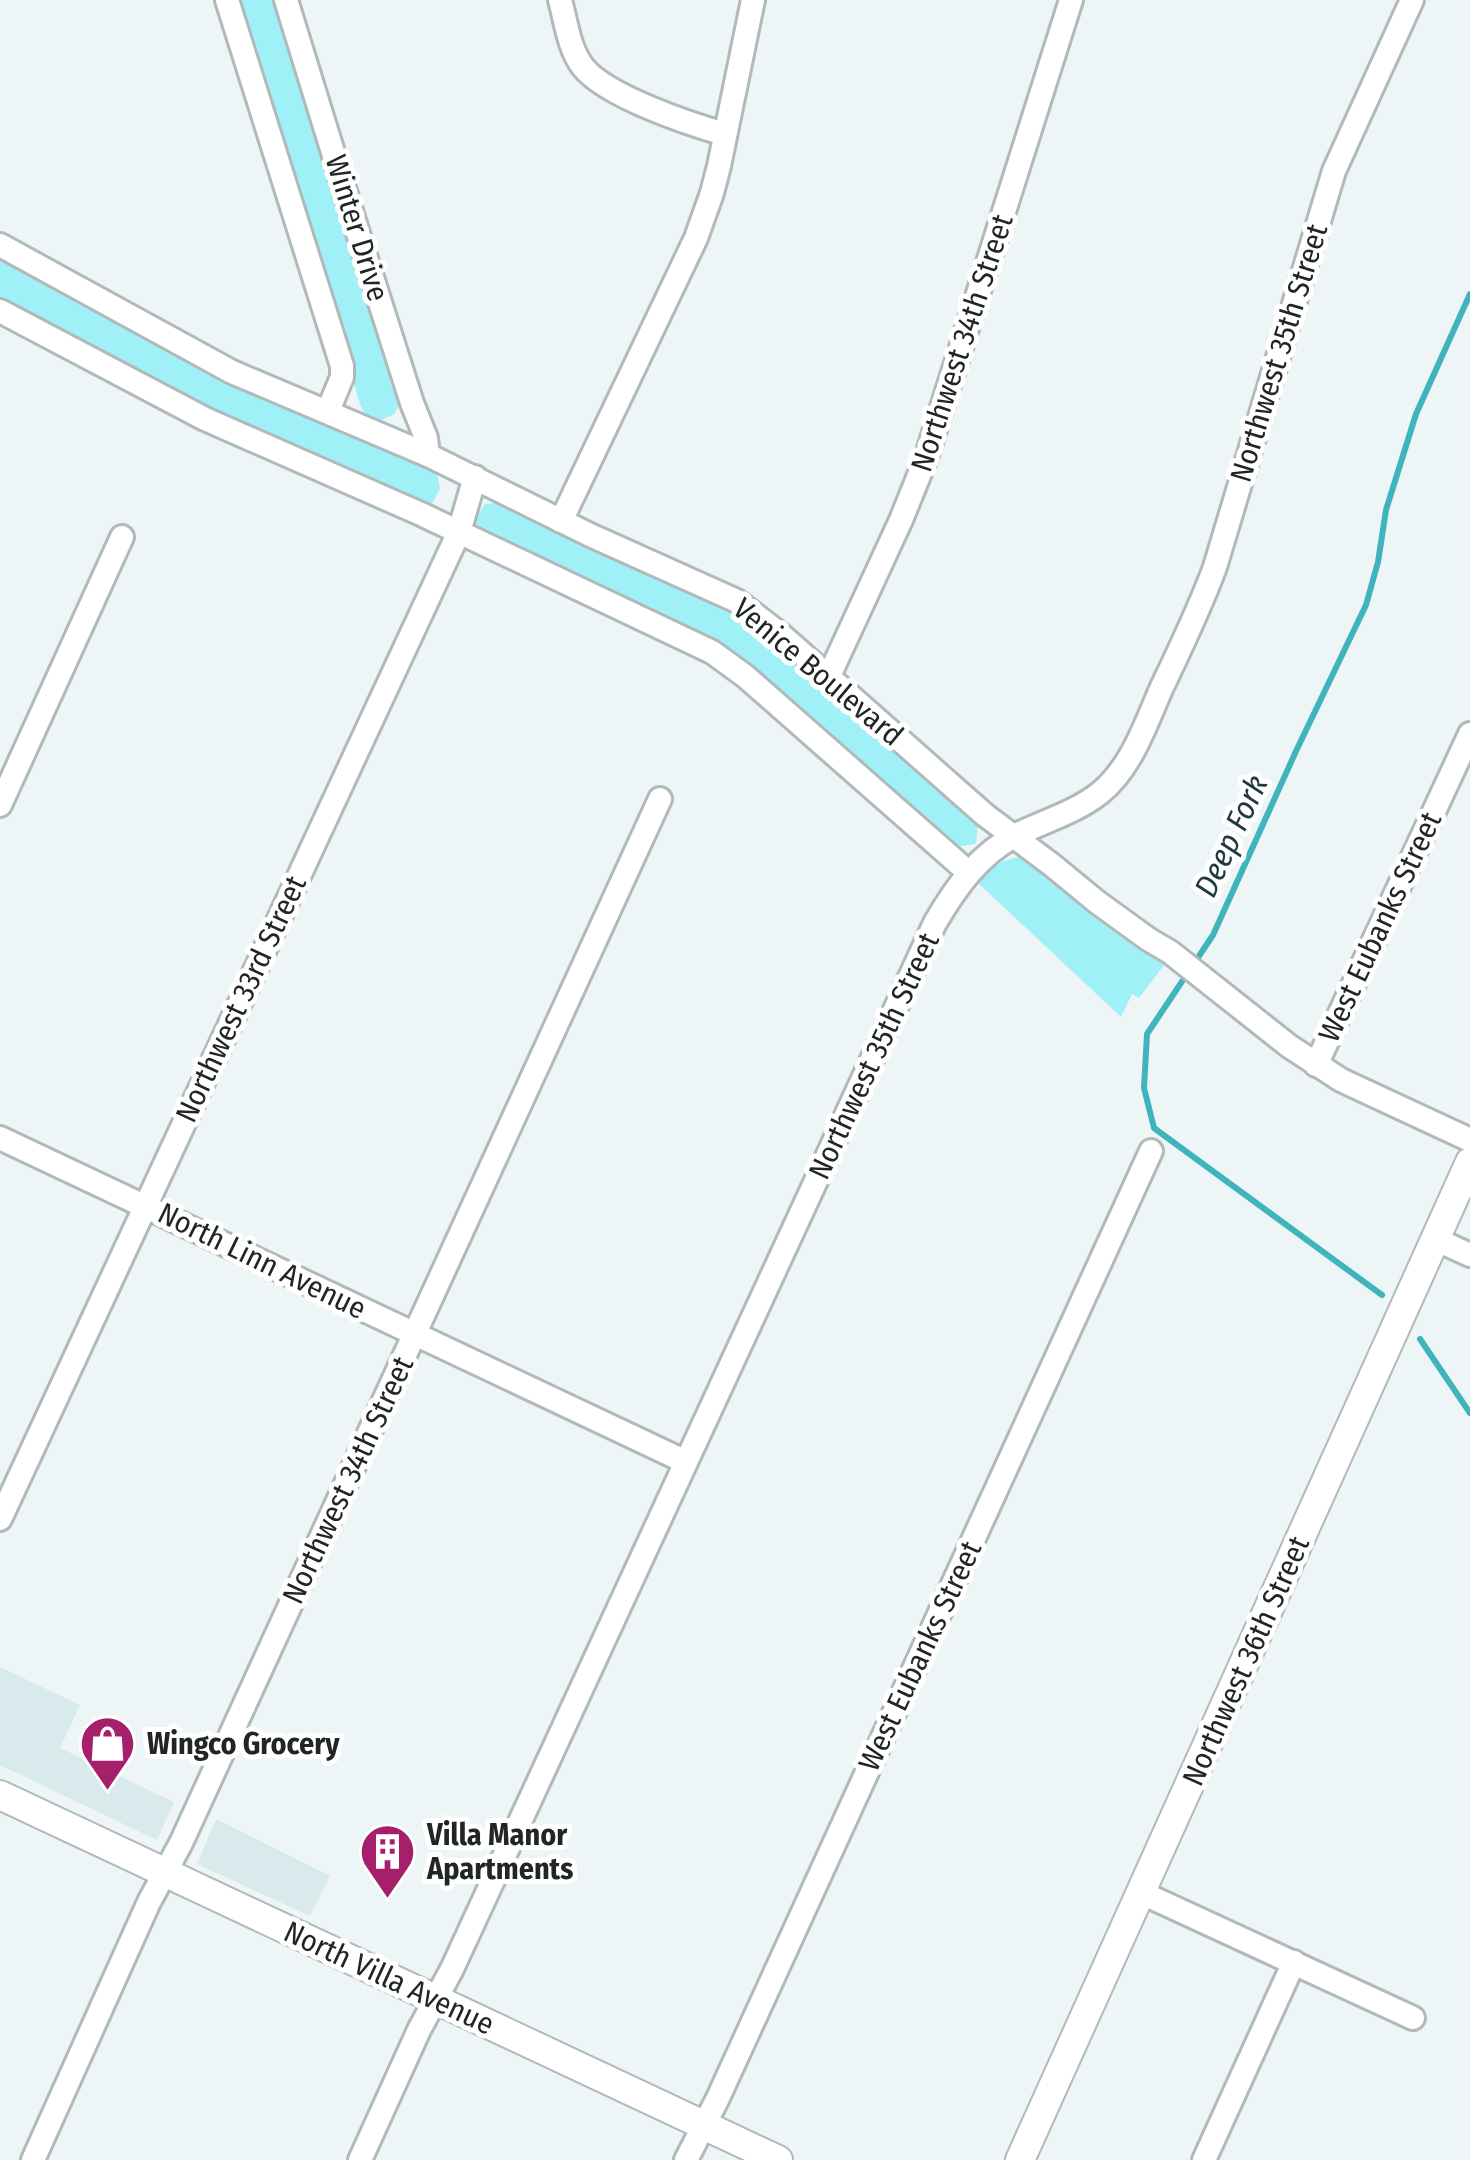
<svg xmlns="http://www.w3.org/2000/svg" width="1470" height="2160" font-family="'Fira Sans Condensed',sans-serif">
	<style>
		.built { fill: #d8eaec }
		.green { fill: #9ff0f7 }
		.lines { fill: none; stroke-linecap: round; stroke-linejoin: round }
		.stream { stroke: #3fb4bd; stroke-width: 6 }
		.minor-casing { stroke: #b1b9ba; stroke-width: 28 }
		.tertiary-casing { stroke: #b1b9ba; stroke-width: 32 }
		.minor { stroke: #fff; stroke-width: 22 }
		.tertiary { stroke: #fff; stroke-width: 28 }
		.labels { text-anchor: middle; stroke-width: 10; stroke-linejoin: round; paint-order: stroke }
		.street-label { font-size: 30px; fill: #222525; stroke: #fff }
		.poi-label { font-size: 30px; font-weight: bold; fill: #222525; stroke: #fff; text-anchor: start }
		.water-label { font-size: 32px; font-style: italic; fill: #213a3c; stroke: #fff }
	</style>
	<rect width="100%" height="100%" fill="#edf5f6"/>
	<g class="built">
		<path d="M 0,1667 L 80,1705 L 60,1748 L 174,1802 L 157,1840 L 0,1765 Z"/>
		<path d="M 216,1819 L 330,1876 L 310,1916 L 197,1864 Z"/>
	</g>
	<g class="green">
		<path d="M 240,0 L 276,0 L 402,400 L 394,414 L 379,421 L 366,416 L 360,404 Z"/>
		<path d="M 0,256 L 215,375 L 437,473 L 440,489 L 432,504 L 424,507 L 191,404 L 0,300 Z"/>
		<path d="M 497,503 L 704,595 L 753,624 L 978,823 L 976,844 L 955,847 L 727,651 L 480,534 L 474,522 L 485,504 Z"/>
		<path d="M 1021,857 L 1030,860 L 1094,917 L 1164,965 L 1139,998 L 1132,994 L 1121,1017 L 977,882 C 990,869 1002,858 1021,857 Z"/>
	</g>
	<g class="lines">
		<g class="stream">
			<path d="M 1382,1295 L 1154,1128 L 1144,1088 L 1147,1034 L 1213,935 L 1297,749 L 1366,605 L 1378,562 L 1386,510 L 1416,414 L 1470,294"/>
			<path d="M 1420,1339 L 1470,1413"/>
		</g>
		<defs>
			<g id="minor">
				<path d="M 227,0 L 342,366 L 342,377 L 328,411"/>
				<path d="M 286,0 L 356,227 L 412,403 L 426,438 L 428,455"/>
				<path d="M 560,0 C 566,22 569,49 583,67 C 606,96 689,124 725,134"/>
				<path d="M 0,245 L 232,372 L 428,455 L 590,535 L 737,601 L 780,634 L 985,815 L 1052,865 L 1097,902 L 1148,939 L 1170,952 L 1289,1046 L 1341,1080 L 1470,1140"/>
				<path d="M 0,311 L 205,419 L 421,514 L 712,652 L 745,676 L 968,872"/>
				<path d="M 561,521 L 696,238 L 712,193 L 719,166 L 753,0"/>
				<path d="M 829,676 L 901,520 L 926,458 L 1071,0"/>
				<path d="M 0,805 L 122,537"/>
				<path d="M 1316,1065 L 1470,734"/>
				<path d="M 0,1138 L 686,1462"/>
				<path d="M 1435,1239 L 1470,1255"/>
				<path d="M 0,1519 L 459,532 L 475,477"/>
				<path d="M 1142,1893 L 1413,2018"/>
				<path d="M 33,2160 L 149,1902 L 181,1843 L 660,799"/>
				<path d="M 360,2160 L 419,2030 L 452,1969 L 935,923 C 956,887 979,854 1018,834 C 1045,821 1076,812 1100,793 C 1132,767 1146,723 1162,687 C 1181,647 1200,608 1215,567 L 1334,171 L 1412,0"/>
				<path d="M 686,2160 L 718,2098 L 1151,1151"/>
				<path d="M 1204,2160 L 1294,1962"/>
			</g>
			<g id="tertiary">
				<path d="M 0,1795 L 778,2160"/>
				<path d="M 1020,2160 L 1470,1162"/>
			</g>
		</defs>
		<use href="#minor" class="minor-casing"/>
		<use href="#tertiary" class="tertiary-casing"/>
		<use href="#minor" class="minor"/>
		<use href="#tertiary" class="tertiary"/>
	</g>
	<defs>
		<symbol id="shop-pin" viewBox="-11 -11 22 30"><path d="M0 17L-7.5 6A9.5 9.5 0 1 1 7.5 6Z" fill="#a51f6a" stroke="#fff"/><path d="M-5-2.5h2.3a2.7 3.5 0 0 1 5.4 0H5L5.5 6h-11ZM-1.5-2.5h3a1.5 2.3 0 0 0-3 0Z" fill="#fff"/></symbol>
		<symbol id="building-pin" viewBox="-11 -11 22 30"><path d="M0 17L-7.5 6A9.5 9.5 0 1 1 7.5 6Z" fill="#a51f6a" stroke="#fff"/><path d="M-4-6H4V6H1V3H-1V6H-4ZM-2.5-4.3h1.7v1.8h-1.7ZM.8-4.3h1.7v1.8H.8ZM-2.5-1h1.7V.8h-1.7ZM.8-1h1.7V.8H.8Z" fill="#fff"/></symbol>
	</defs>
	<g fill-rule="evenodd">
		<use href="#shop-pin" x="76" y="1712" width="63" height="86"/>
		<use href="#building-pin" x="356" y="1820" width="63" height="86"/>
	</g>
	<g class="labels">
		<g class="street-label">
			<text transform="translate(357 228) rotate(73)" y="10">Winter Drive</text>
			<text transform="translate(962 343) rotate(-72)" y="10">Northwest 34th Street</text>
			<text transform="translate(1279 353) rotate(-73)" y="10">Northwest 35th Street</text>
			<text transform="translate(818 672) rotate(40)" y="10">Venice Boulevard</text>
			<text transform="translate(1380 927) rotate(-65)" y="10">West Eubanks Street</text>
			<text transform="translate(241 999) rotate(-65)" y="10">Northwest 33rd Street</text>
			<text transform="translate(874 1056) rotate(-65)" y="10">Northwest 35th Street</text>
			<text transform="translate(262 1261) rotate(26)" y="10">North Linn Avenue</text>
			<text transform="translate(348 1480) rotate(-65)" y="10">Northwest 34th Street</text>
			<text transform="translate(920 1656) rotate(-65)" y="10">West Eubanks Street</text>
			<text transform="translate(1246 1661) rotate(-66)" y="10">Northwest 36th Street</text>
			<text transform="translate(389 1978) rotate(25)" y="10">North Villa Avenue</text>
		</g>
		<g class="poi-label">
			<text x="147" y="1754">Wingco Grocery</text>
			<text x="427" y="1845">Villa Manor<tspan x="427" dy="34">Apartments</tspan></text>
		</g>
		<g class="water-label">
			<text transform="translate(1231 836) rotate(-65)" y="11">Deep Fork</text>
		</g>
	</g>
</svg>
